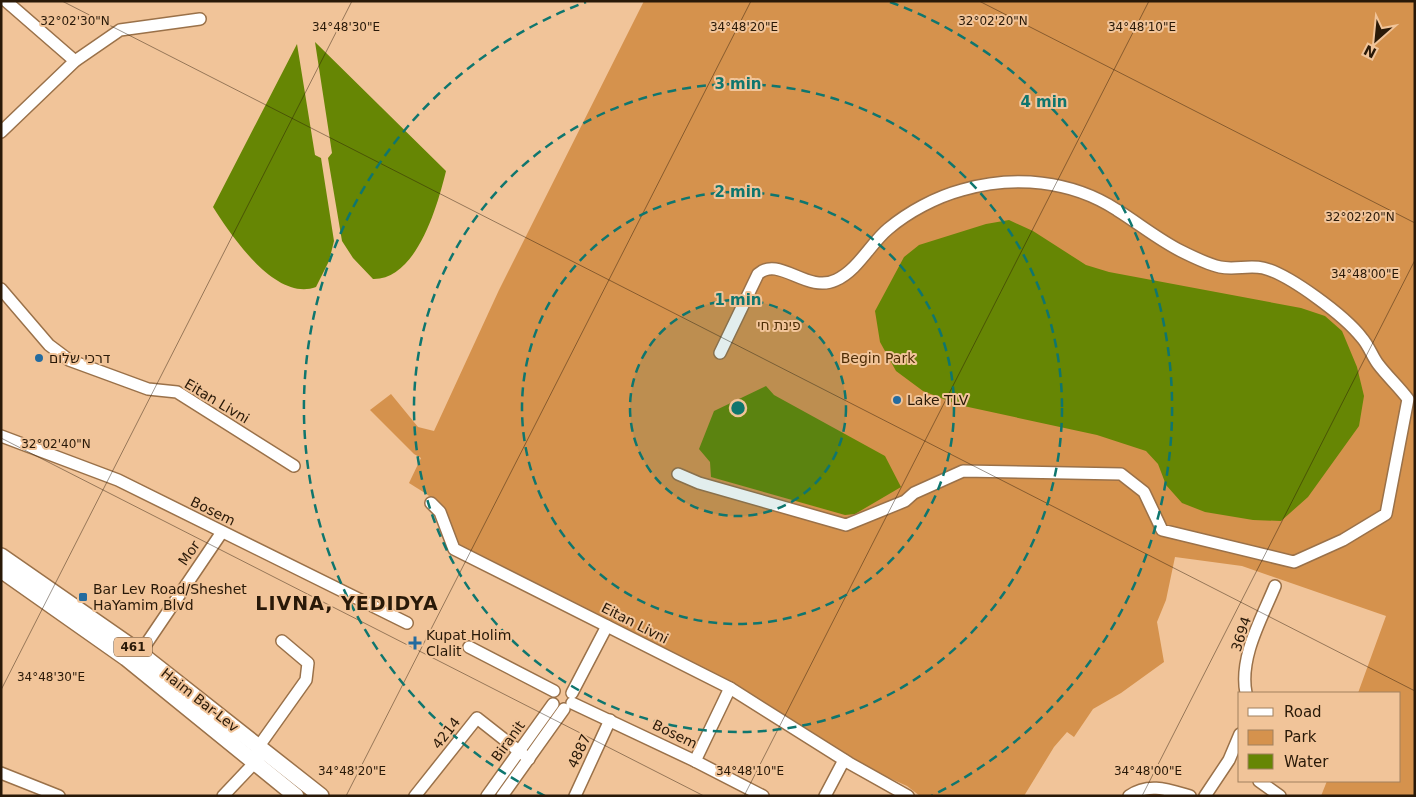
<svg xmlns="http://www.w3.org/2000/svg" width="1416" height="797" font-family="'DejaVu Sans','Noto Sans Hebrew',sans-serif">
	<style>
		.green { fill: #d5924d }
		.water { fill: #668604 }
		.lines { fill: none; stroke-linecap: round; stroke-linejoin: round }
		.minor-casing { stroke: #9a7149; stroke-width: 14 }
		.major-casing { stroke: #9a7149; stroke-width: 18 }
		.minor { stroke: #fff; stroke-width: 11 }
		.major { stroke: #fff; stroke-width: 15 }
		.ticks { fill: none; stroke: #291908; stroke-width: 1; stroke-opacity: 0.45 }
		.ring { fill: none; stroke: #0f766e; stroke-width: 2.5; stroke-dasharray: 9 6 }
		.poi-dot { fill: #246b9f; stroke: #f1c499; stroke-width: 2 }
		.labels { text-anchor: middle; stroke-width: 4; stroke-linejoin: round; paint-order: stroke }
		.shield { fill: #f1c499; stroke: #654c34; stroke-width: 1 }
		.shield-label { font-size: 12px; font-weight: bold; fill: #291908 }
		.park-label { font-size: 14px; fill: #4e2d06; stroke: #f1c499 }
		.poi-label { font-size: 14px; fill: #291908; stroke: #f1c499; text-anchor: start }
		.street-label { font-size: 14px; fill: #291908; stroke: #f1c499 }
		.district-label { font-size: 19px; font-weight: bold; letter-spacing: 1px; fill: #291908; stroke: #f1c499 }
		.ticks-label { font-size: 12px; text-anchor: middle; fill: #291908; stroke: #f1c499; stroke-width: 4; stroke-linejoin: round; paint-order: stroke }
		.centre { fill: #0f766e; stroke: #f1c499; stroke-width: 2.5 }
		.ring-label { font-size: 15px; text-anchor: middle; font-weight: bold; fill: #0f766e; stroke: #f1c499; stroke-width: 4; stroke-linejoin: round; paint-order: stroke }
	</style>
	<rect width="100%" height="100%" fill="#f1c499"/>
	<path class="green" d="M 644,1 L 1415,1 L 1415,796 L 1321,796 L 1327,781 L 1400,781 L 1400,693 L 1358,693 L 1386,616 L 1242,566 L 1175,557 L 1166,600 L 1157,622 L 1164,662 L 1121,693 L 1093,709 L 1074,737 L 1067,732 L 1054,747 L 1024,796 L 920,796 L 907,786 L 845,758 L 733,685 L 456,546 C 448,508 442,503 409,483 L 421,458 L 414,454 L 370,410 L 391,394 L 418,427 L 434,431 L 499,290 Z"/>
	<g class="water">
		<path d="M 315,42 L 446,171 C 438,204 417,280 373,279 L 353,258 L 342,241 L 328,158 L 332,153 Z"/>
		<path d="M 297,44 L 315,155 L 321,158 L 334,241 L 329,261 L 316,287 C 275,302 231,235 213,207 Z"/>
		<path d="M 1009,220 L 1033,231 L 1086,265 L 1109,272 L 1301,308 L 1325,316 L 1342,331 L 1357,367 L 1364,396 L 1359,426 L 1308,497 L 1281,521 L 1253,520 L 1205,512 L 1182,503 L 1166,485 L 1158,464 L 1146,451 L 1097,435 L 959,405 L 923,391 L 896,371 L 880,342 L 875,311 L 904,257 L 919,245 L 986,224 Z"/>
		<path d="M 766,386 L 774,395 L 885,456 L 901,487 L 855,514 L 845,515 L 711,477 L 710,462 L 699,449 L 714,411 Z"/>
	</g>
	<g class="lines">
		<defs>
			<g id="minor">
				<path d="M 6,1 L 75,61"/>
				<path d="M 1,132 L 75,61 L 120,30 L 200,19"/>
				<path d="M 1,289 L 49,345 L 69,360 L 148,389 L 177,392 L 294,466"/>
				<path d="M 1,436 L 118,480 L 407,623"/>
				<path d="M 678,474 L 699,483 L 846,525 L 905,501 L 914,493 L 963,471 L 1121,474 L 1144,492 L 1162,530 L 1294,562 L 1343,540 L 1386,514 L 1408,399 C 1399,387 1387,376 1378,364 C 1372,356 1369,346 1362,338 C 1345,316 1289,274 1263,268 C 1249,265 1234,270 1220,267 C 1207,264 1193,257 1181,251 C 1159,240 1138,223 1117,210 C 1071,180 1014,175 962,190 C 936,197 908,212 888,229 C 870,244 858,270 836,280 C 807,294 779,255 758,274 L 720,353"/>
				<path d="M 431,503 L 440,512 L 454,549 L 730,688 L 849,763 L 908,796"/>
				<path d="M 469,647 L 554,691"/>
				<path d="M 136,659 L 222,532"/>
				<path d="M 572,693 L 607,626"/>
				<path d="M 1246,693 C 1239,657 1262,618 1275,586"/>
				<path d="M 572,703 L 695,761 L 763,796"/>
				<path d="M 256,754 L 259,746 L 306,680 L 308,663 L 282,641"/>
				<path d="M 695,761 L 730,688"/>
				<path d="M 1,773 L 59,796"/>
				<path d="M 1259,781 L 1280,796"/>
				<path d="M 223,796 L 259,758"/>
				<path d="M 415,796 L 477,718 L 529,759"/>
				<path d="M 487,796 L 553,704"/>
				<path d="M 502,796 L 564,709"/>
				<path d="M 575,796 L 610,720"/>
				<path d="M 825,796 L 844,760"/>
				<path d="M 1129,796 C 1149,782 1169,790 1190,796"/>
				<path d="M 1205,796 L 1229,760 L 1240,734"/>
			</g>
			<g id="major">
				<path d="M 1,556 L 132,647 L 321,796"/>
				<path d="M 1,570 L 126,658 L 296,796"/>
			</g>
		</defs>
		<use href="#minor" class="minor-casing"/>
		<use href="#major" class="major-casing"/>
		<use href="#minor" class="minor"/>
		<use href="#major" class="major"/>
	</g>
	<path class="ticks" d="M 62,1 L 1415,691M 979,1 L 1415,223M 1,438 L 704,796M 1,690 L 352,1M 346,796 L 751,1M 744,796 L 1149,1M 1142,796 L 1415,260"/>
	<circle cx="738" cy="408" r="108" fill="#0f766e" fill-opacity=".12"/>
	<g class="ring">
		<circle cx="738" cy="408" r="108"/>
		<circle cx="738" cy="408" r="216"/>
		<circle cx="738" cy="408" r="324"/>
		<path d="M545 796A433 433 0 0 1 586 2M890 2A433 433 0 0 1 931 796"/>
	</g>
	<g class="poi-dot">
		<circle cx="39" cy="358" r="5"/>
		<circle cx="897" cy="400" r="5"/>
		<rect x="78" y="592" width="10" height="10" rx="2.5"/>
		<path d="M412.5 635.5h5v5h5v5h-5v5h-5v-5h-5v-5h5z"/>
	</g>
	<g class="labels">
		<rect class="shield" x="114" y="637.5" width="38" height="19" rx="4"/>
		<g class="shield-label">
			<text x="133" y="651">461</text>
		</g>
		<g class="park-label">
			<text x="779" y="330">פינת חי</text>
			<text x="878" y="363">Begin Park</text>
		</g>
		<g class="poi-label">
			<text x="49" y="363">דרכי שלום</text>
			<text x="907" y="405">Lake TLV</text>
			<text x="93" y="594">Bar Lev Road/Sheshet<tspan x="93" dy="16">HaYamim Blvd</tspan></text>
			<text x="426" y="640">Kupat Holim<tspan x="426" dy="16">Clalit</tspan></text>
		</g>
		<g class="street-label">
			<text transform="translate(217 401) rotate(31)" y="5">Eitan Livni</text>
			<text transform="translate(213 511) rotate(26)" y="5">Bosem</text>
			<text transform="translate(189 553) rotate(-55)" y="5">Mor</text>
			<text transform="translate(635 623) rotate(27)" y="5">Eitan Livni</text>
			<text transform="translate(1241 634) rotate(-72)" y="5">3694</text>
			<text transform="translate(200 700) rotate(38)" y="5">Haim Bar-Lev</text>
			<text transform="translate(446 733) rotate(-52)" y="5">4214</text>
			<text transform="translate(675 734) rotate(26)" y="5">Bosem</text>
			<text transform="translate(508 741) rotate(-54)" y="5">Biranit</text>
			<text transform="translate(579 751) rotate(-65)" y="5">4887</text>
		</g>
		<g class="district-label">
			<text x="347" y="610">LIVNA, YEDIDYA</text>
		</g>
	</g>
	<g class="ticks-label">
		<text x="75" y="25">32°02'30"N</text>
		<text x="993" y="25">32°02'20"N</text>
		<text x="346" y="31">34°48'30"E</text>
		<text x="744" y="31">34°48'20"E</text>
		<text x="1142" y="31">34°48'10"E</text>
		<text x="1360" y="221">32°02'20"N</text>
		<text x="1365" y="278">34°48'00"E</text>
		<text x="56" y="448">32°02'40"N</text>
		<text x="51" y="681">34°48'30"E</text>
		<text x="352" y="775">34°48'20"E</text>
		<text x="750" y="775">34°48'10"E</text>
		<text x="1148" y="775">34°48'00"E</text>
	</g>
	<circle cx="738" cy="408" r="8" class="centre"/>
	<g class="ring-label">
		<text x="738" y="89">3 min</text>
		<text x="1044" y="107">4 min</text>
		<text x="738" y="197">2 min</text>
		<text x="738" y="305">1 min</text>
	</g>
	<rect width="1416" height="797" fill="none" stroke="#291908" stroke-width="5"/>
	<rect x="1238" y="692" width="162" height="90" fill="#f1c499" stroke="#a1805f"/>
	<rect x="1248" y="708" width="25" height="8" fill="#ffffff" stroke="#a1805f"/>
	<text x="1284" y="717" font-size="15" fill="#291908">Road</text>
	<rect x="1248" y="730" width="25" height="15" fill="#d5924d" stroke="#a1805f"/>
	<text x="1284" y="742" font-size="15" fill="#291908">Park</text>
	<rect x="1248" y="754" width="25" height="15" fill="#668604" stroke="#a1805f"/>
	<text x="1284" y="767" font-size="15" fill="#291908">Water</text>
	<g transform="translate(1376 40) rotate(207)" stroke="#f1c499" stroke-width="4" paint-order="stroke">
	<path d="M0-4L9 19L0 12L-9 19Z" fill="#291908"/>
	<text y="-8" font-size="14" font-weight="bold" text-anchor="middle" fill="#291908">N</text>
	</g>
</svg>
